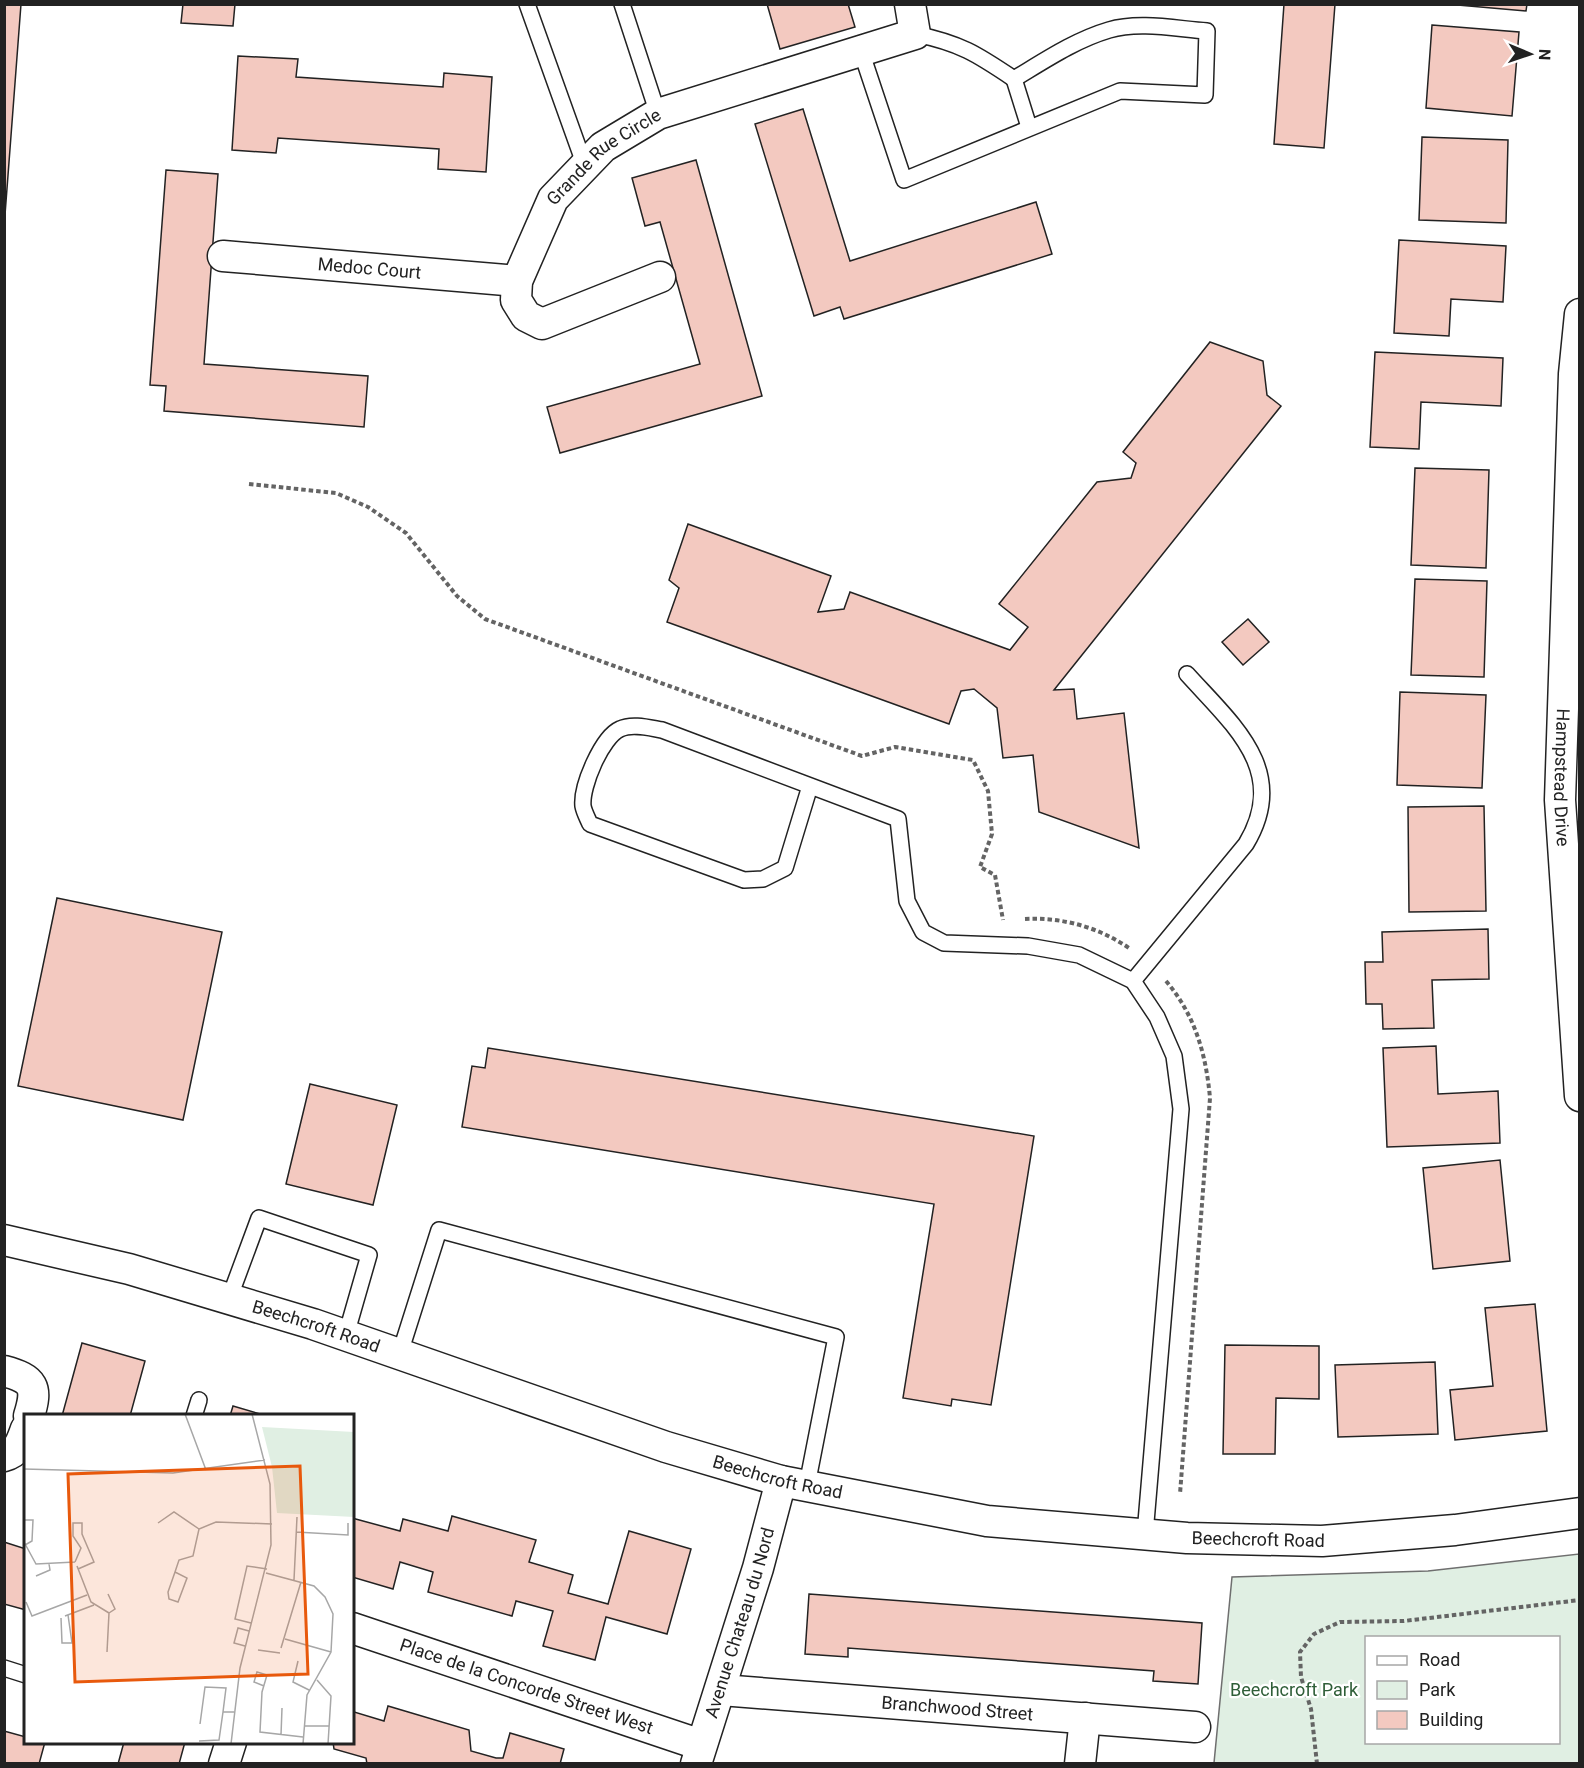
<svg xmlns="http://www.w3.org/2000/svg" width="1584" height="1768" font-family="Roboto,sans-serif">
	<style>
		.green { fill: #e0efe3; stroke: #6f6f6f; stroke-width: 1.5; fill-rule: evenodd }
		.building { fill: #f3c9c0; stroke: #222; stroke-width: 1.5 }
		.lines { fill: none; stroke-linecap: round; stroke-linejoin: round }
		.service-casing { stroke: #222; stroke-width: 18 }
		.minor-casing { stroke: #222; stroke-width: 33 }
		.path { stroke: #646464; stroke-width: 4; stroke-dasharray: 4.5 3; stroke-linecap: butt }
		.service { stroke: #fff; stroke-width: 15 }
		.minor { stroke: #fff; stroke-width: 30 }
		.labels { text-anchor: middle; stroke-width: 4.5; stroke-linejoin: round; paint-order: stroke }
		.street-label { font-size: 18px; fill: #222; stroke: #fff }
		.park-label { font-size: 18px; fill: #2f5e38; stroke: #fff }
		.inset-road { fill: none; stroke: #a7a7a7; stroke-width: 1.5 }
		.view { fill: #e8590c; fill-opacity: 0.15; stroke: #e8590c; stroke-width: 3 }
		.inset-edge { fill: none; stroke: #222; stroke-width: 3 }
	</style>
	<rect width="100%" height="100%" fill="#fff"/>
	<path class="green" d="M 1579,1554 L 1579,1763 L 1214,1763 L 1232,1577 L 1428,1571 ZM 1366,1638 L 1558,1638 L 1558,1742 L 1366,1742 Z"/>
	<g class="building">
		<path d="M 4,4 L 21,4 L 4,228 Z"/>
		<path d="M 183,4 L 235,4 L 233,26 L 181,23 Z"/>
		<path d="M 767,4 L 848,4 L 855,27 L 780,49 Z"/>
		<path d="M 1284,4 L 1335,4 L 1324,148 L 1274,144 Z"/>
		<path d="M 1446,4 L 1527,4 L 1526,11 Z"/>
		<path d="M 1432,25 L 1519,32 L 1512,116 L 1426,108 Z"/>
		<path d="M 238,56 L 298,59 L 296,77 L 443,87 L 444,73 L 492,77 L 486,172 L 438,169 L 439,149 L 278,138 L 276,153 L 232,150 Z"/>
		<path d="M 803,109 L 850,261 L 1036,202 L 1052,254 L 844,319 L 840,307 L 814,316 L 755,124 Z"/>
		<path d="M 1422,137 L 1508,140 L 1506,223 L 1419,220 Z"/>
		<path d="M 696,160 L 762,396 L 560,453 L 547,407 L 700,364 L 660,222 L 645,226 L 632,178 Z"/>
		<path d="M 166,170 L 218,174 L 204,364 L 368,376 L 364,427 L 164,411 L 166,386 L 150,385 Z"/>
		<path d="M 1399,240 L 1506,246 L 1503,302 L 1451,299 L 1449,336 L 1394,333 Z"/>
		<path d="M 1210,342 L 1263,361 L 1267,395 L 1281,406 L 1054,690 L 1074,689 L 1077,719 L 1124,713 L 1139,848 L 1039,812 L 1033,755 L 1003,758 L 997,708 L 974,689 L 961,691 L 949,724 L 667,622 L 679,588 L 669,580 L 688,524 L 831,576 L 818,612 L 844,609 L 850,592 L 1010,650 L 1028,627 L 999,604 L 1097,482 L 1131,478 L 1136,463 L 1123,452 Z"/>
		<path d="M 1375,352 L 1503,358 L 1501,406 L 1421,402 L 1419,449 L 1370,447 Z"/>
		<path d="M 1415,468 L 1489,470 L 1486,568 L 1411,565 Z"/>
		<path d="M 1415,579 L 1487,581 L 1484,677 L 1411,675 Z"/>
		<path d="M 1248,619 L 1269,642 L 1243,665 L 1222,642 Z"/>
		<path d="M 1400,692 L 1486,695 L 1482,788 L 1397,785 Z"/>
		<path d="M 1484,806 L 1486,911 L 1409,912 L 1408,807 Z"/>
		<path d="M 57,898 L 222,932 L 183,1120 L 18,1086 Z"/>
		<path d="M 1488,929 L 1489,979 L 1432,980 L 1434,1028 L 1383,1029 L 1382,1004 L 1366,1004 L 1365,962 L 1383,962 L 1382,932 Z"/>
		<path d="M 1436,1046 L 1438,1094 L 1498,1091 L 1500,1143 L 1387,1147 L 1383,1048 Z"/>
		<path d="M 488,1048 L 1034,1136 L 991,1405 L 952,1399 L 951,1406 L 903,1398 L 934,1204 L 462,1127 L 472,1066 L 485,1068 Z"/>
		<path d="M 310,1084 L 397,1105 L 373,1205 L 286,1184 Z"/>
		<path d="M 1500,1160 L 1510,1261 L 1433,1269 L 1423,1168 Z"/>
		<path d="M 1535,1304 L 1547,1431 L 1455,1440 L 1450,1390 L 1493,1386 L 1485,1308 Z"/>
		<path d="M 82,1343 L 145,1361 L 130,1416 L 62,1416 Z"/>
		<path d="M 1225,1345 L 1319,1346 L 1319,1399 L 1276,1398 L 1275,1454 L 1223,1454 Z"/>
		<path d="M 1435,1362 L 1438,1434 L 1338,1437 L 1335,1365 Z"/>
		<path d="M 233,1406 L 267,1416 L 230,1416 Z"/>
		<path d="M 452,1516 L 536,1540 L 529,1562 L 573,1575 L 568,1593 L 608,1604 L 629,1531 L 691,1549 L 667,1634 L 606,1617 L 595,1660 L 543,1646 L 553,1611 L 516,1601 L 512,1616 L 428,1592 L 433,1572 L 400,1562 L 393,1589 L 352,1577 L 352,1518 L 400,1531 L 403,1519 L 448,1531 Z"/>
		<path d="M 4,1542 L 26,1549 L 26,1610 L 4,1604 Z"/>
		<path d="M 809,1594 L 1202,1623 L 1198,1684 L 1153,1681 L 1154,1671 L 848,1648 L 848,1657 L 805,1654 Z"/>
		<path d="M 352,1697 L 354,1712 L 384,1721 L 388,1706 L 469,1730 L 471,1751 L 496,1758 L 503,1758 L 510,1733 L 564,1749 L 560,1764 L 367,1764 L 366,1758 L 334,1749 L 333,1742 L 352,1742 Z"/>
		<path d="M 4,1731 L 26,1737 L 26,1742 L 45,1742 L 39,1764 L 4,1764 Z"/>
		<path d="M 124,1742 L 185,1742 L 179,1764 L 118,1764 Z"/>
	</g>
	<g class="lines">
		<defs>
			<g id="service">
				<path d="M 527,4 L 585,166"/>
				<path d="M 622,4 L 658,114"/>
				<path d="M 861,51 L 904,180 L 1120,91 L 1205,95 L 1207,31 C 1177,29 1139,21 1109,30 C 1075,40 1044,61 1014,79 C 977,54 960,43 915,34"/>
				<path d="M 1014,79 L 1029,127"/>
				<path d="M 810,786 L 785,868 L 763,879 L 744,880 L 590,824 C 588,819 584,812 583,806 C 581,786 602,737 620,729 C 632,723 650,728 662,730 L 898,819 L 907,901 L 923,932 L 944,943 L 1028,946 L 1079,955 L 1133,981 L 1157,1017 L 1174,1056 L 1181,1109 L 1145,1534"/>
				<path d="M 1133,981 L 1246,844 C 1290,771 1233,725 1187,674"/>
				<path d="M 229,1299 L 259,1218 L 369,1255 L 346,1335"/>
				<path d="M 400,1353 L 439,1230 L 836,1337 L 807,1485"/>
				<path d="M 194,1416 L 199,1400"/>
				<path d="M 4,1668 L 26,1675"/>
			</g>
			<g id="minor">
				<path id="s1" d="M 223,256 L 517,281"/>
				<path id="s2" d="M 660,277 L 542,324 L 526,316 L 516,300 L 517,281 L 553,199 L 603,147 L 658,114 L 915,34 L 910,4"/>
				<path id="s3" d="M 1580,314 L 1574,374 L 1560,800 L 1580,1096"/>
				<path id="s4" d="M 4,1240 L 129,1269 L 313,1324 L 666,1447 L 781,1481 L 987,1521 L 1187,1538 L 1322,1541 L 1455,1530 L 1580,1513"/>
				<path d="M 4,1371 C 34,1379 38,1387 29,1416"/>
				<path d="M 4,1456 C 19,1452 21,1442 26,1429"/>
				<path id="s5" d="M 352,1628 L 701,1745"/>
				<path id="s6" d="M 721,1690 L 1195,1727"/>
				<path d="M 224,1764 L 231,1742"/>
				<path id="s7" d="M 696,1764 L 758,1568 L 781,1481"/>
				<path d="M 1080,1764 L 1085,1718"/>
			</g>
		</defs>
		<use href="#service" class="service-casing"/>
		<use href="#minor" class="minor-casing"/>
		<g class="path">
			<path d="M 249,484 L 336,493 L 368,507 L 406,533 L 457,596 L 485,619 L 862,756 L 895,747 L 973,760 L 988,791 L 992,834 L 980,867 L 995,875 L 1003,920"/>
			<path d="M 1025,919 C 1062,917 1098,927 1129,948"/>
			<path d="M 1166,981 C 1195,1015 1206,1054 1210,1098 L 1180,1494"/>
			<path d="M 1317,1764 L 1311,1709 L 1301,1677 L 1300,1652 L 1314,1634 L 1340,1622 L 1404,1621 L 1580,1600"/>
		</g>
		<use href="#service" class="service"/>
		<use href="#minor" class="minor"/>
	</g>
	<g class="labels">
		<g class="street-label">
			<text dy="6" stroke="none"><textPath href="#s2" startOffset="339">Grande Rue Circle</textPath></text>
			<text dy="6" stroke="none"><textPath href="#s1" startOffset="147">Medoc Court</textPath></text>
			<text dy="6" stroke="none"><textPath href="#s3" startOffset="464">Hampstead Drive</textPath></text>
			<text dy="6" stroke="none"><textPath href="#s4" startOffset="324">Beechcroft Road</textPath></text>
			<text dy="6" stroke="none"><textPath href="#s4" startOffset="810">Beechcroft Road</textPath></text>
			<text dy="6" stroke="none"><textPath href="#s4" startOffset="1296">Beechcroft Road</textPath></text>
			<text dy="6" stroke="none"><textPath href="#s7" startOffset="148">Avenue Chateau du Nord</textPath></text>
			<text dy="6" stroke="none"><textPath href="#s5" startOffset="184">Place de la Concorde Street West</textPath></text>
			<text dy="6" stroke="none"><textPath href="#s6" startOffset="237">Branchwood Street</textPath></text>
		</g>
		<g class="park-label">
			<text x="1294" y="1696">Beechcroft Park</text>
		</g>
	</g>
	<g transform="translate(24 1414)">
		<rect width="330" height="330" fill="#fff"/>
		<path d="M 238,13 L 330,18 L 330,103 L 253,99 L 248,53 Z" fill="#e0efe3"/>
		<path class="inset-road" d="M 161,0 L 182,56M 0,55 L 149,59 L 241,46M 0,106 L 9,106 L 8,127 L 1,131M 134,109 L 150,98 L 175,115M 272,118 L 324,121 L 324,109M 0,128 L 12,150 L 51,148M 51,148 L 57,134 L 49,122 L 49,109 L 58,109 L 58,120 L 70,148 L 54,155M 53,152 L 67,188 L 85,199M 151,158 L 163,164 L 154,188 L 145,185 L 144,178 L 151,158 L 155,146 L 169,142 L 175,115 L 192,108 L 248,110M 242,159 L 290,172 L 301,183 L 309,200 L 307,238 L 283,281 L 279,330M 12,162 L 26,156 L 25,150M 270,166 L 273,103M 84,180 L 91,195 L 85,199M 2,188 L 8,202 L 63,181M 41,202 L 70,191M 37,204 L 38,229 L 48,229 L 44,201M 227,209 L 211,205 L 223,152 L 243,155M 261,225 L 307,238M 221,232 L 210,229 L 214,214 L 225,217M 257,234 L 277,168M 234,236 L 256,239M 83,238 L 85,199M 274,247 L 269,268 L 285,276M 293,266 L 307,282 L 304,330M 240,272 L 230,268 L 233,258 L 243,261 L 238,278 L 236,318 L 279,323M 176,310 L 181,273 L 202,274 L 199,298 L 210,298M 280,312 L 305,312M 257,321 L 258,294M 175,327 L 195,326 L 199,298M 207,330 L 216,254 L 247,131 L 246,70 L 228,0"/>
		<path class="view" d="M 276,52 L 284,260 L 51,268 L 44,60 Z"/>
		<rect width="330" height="330" class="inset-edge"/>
	</g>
	<rect width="1584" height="1768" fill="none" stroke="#222222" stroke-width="12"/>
	<rect x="1365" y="1636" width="195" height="108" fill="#ffffff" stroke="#a7a7a7" stroke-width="1.5"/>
	<rect x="1377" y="1656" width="30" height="9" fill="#ffffff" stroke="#a7a7a7" stroke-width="1.5"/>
	<text x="1419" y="1666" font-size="18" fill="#222222">Road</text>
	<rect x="1377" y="1681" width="30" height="18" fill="#e0efe3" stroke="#a7a7a7" stroke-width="1.5"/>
	<text x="1419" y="1696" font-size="18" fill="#222222">Park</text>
	<rect x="1377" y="1711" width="30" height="18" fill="#f3c9c0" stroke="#a7a7a7" stroke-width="1.5"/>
	<text x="1419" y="1726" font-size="18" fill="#222222">Building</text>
	<g transform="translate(1530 54) rotate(92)" stroke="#ffffff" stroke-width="4.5" paint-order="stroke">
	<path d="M0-4.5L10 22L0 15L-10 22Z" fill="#222222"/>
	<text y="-9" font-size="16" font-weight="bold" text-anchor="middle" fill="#222222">N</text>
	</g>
</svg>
